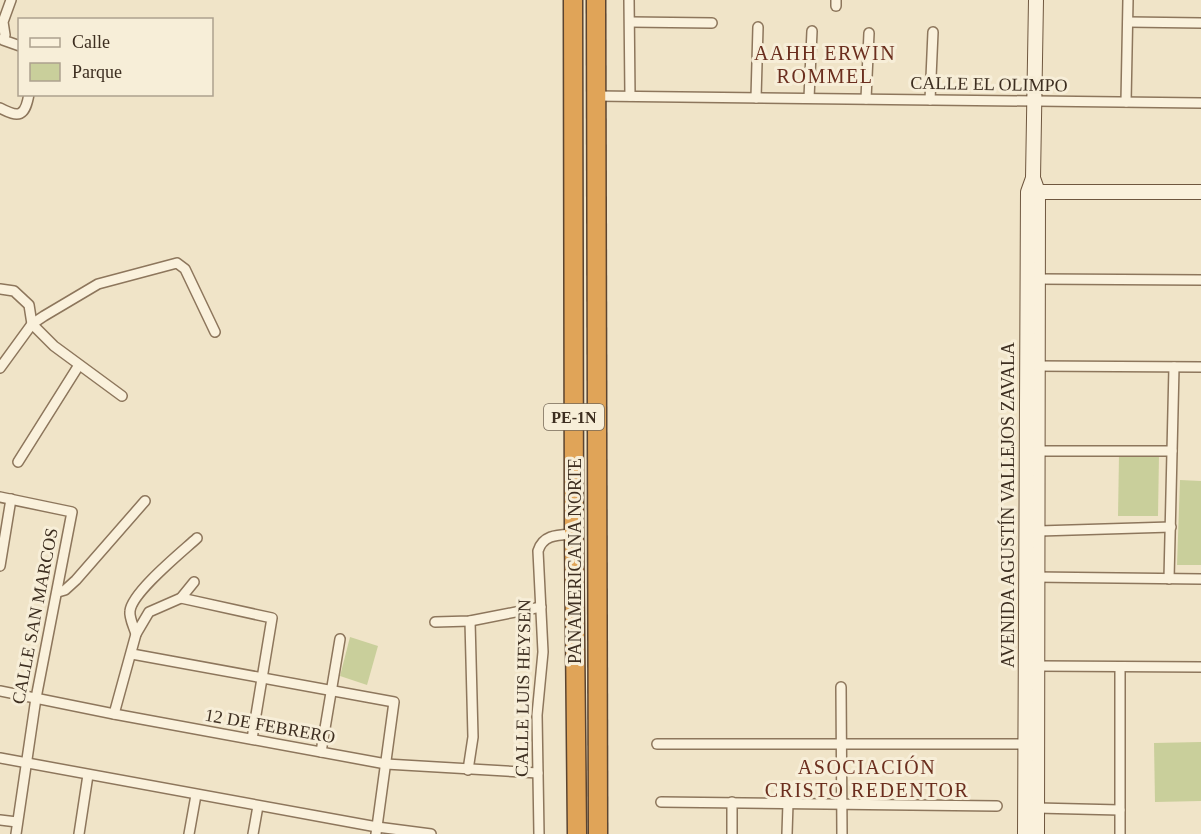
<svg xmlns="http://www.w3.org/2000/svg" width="1201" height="834" font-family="Georgia,serif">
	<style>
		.green { fill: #c9cf9b }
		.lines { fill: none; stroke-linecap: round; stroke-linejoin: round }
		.street-casing { stroke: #8d765c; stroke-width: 12 }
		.secondary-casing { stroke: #6f573f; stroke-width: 16 }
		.highway-casing { stroke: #5b4430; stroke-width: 21 }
		.street { stroke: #faf1dc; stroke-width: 9 }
		.secondary { stroke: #faf1dc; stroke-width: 14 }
		.highway { stroke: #e0a458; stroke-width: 18 }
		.labels { text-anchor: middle; stroke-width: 6; stroke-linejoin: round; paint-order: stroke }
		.shield { fill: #f7eed8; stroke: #756857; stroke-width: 1.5 }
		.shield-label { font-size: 16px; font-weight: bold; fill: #3d2e20 }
		.street-label { font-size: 18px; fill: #3d2e20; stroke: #f7eed8 }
		.neighbourhood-label { font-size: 20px; letter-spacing: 1.5px; fill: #6b2e1e; stroke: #f7eed8 }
	</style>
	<rect width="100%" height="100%" fill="#f0e4c8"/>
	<g class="green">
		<path d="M 1119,455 L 1159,455 L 1158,516 L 1118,516 Z"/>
		<path d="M 1180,480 L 1201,481 L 1201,565 L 1177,565 Z"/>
		<path d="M 350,637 L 378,646 L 367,685 L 340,676 Z"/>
		<path d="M 1201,742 L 1201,801 L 1155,802 L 1154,743 Z"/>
	</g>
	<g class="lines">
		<defs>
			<g id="street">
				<path d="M 11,0 L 3,22 L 5,35 L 3,40 L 20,46"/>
				<path d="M 629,0 L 630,96"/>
				<path d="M 836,6 L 836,0"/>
				<path d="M 630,22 L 712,23"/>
				<path d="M 1128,22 L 1201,23"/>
				<path d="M 596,96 L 1201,103"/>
				<path d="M 756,98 L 758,27"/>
				<path d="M 809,98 L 812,31"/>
				<path d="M 866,99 L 869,33"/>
				<path d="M 930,100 L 933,32"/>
				<path d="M 1126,102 L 1128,0"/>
				<path d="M 0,108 C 19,118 25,117 29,94"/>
				<path d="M 1039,279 L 1201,280"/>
				<path d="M 0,289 L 14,291 L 29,305 L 32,324 L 54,346 L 122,396"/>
				<path d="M 1035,366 L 1201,367"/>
				<path d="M 0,368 L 32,324 L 44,316 L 98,284 L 177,263 L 185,269 L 215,332"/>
				<path d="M 1039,451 L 1172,451"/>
				<path d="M 18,462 L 79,365"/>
				<path d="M 0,497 L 72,512 L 36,698 L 16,834"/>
				<path d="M 1039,531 L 1171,527"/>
				<path d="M 0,566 L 11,499"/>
				<path d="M 1034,577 L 1201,579"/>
				<path d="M 1169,579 L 1174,367"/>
				<path d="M 58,592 L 65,590 L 76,580 L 145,501"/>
				<path d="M 181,598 L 272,618 L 252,739"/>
				<path d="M 435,622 L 470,621 L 541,607"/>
				<path d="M 136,634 C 134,627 129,618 130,611 C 132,592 183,551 197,538"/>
				<path d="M 132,654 L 394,702 L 376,834"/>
				<path d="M 1039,666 L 1201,667"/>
				<path d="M 1120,667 L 1120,834"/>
				<path d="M 841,687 L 842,834"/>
				<path d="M 0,691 L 114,714 L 386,764 L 538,773"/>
				<path d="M 114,714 L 136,634 L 149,612 L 181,598 L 194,582"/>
				<path d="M 657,744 L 1025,744"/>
				<path d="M 321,752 L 340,639"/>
				<path d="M 0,758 L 377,827 L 431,834"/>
				<path d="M 468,770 L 473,737 L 470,621"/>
				<path d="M 661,802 L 997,806"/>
				<path d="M 1037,808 L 1120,810"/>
				<path d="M 0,820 L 17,822"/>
				<path d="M 79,834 L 88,775"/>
				<path d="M 189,834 L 196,795"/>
				<path d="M 253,834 L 258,806"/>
				<path d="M 539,834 L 537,715 L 543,652 L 538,551 C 543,534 559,535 574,534"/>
				<path d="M 732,834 L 732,802"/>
				<path d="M 787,834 L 788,803"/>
			</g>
			<g id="secondary">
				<path d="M 1033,178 L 1038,192 L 1037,834"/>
				<path d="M 1029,192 L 1201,192"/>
				<path d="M 1025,834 L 1028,192 L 1033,178 L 1036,0"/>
			</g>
			<g id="highway">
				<path d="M 573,0 L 574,534 L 577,834"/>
				<path d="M 596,0 L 598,834"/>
			</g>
		</defs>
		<use href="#street" class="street-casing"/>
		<use href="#secondary" class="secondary-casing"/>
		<use href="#highway" class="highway-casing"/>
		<use href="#street" class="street"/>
		<use href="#secondary" class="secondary"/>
		<use href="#highway" class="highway"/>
	</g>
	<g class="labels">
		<rect class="shield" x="544" y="404" width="60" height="26" rx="4.5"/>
		<g class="shield-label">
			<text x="574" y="423">PE-1N</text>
		</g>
		<g class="street-label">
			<text transform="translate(989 84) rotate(1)" y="6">CALLE EL OLIMPO</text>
			<text transform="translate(1008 505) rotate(-90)" y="6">AVENIDA AGUSTÍN VALLEJOS ZAVALA</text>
			<text transform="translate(575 561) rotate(-90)" y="6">PANAMERICANA NORTE</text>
			<text transform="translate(35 616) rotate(-79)" y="6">CALLE SAN MARCOS</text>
			<text transform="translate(523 688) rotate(-89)" y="6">CALLE LUIS HEYSEN</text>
			<text transform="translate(270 726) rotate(10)" y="6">12 DE FEBRERO</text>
		</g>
		<g class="neighbourhood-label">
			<text x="825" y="60">AAHH ERWIN<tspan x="825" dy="23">ROMMEL</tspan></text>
			<text x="867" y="774">ASOCIACIÓN<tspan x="867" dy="23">CRISTO REDENTOR</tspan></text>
		</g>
	</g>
	<rect x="18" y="18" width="195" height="78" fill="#f7eed8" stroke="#ada18e" stroke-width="1.5"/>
	<rect x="30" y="38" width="30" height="9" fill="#faf1dc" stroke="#ada18e" stroke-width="1.5"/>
	<text x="72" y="48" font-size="18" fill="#3d2e20">Calle</text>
	<rect x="30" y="63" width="30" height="18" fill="#c9cf9b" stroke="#ada18e" stroke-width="1.5"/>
	<text x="72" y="78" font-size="18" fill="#3d2e20">Parque</text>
</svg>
